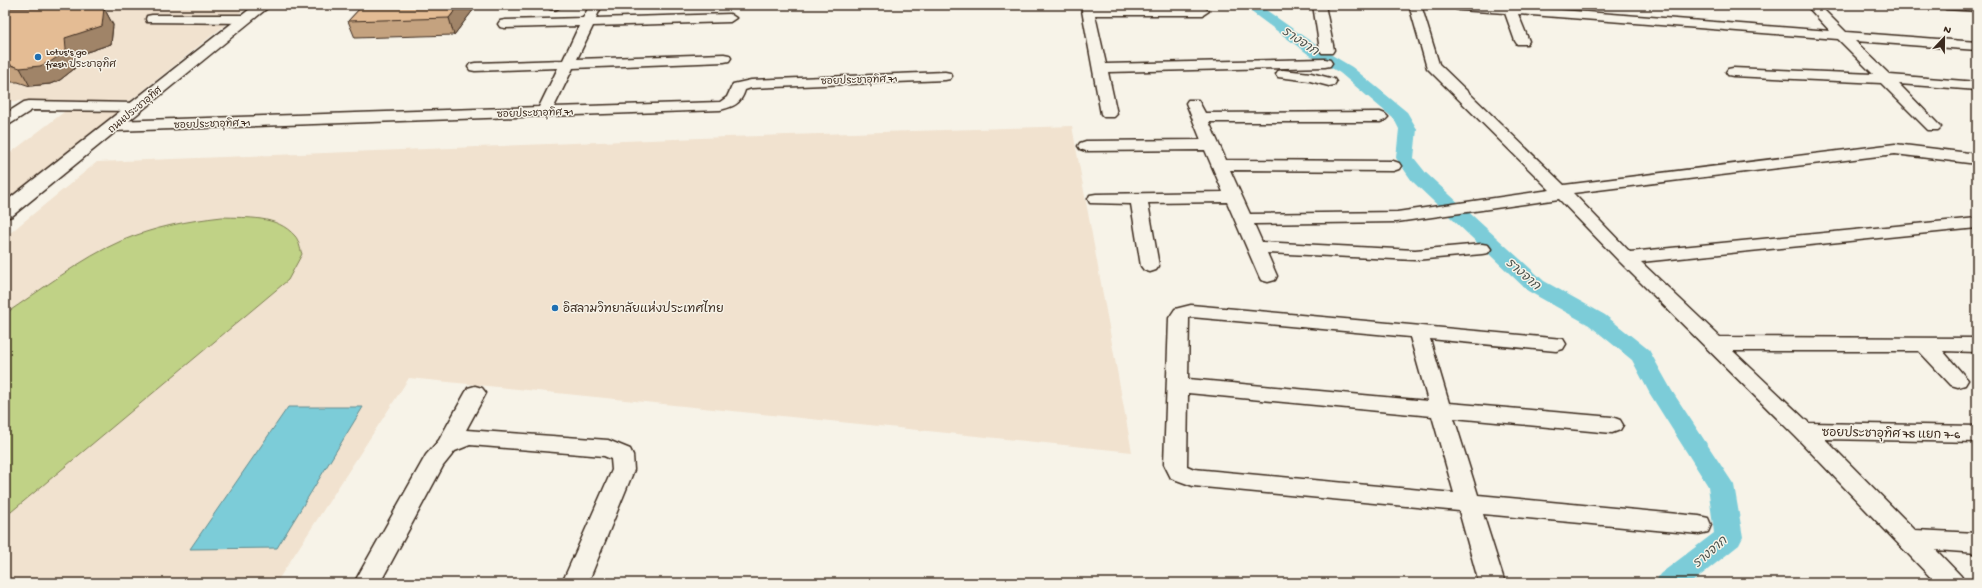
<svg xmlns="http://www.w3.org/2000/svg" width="1982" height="588" font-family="'Gochi Hand','Playpen Sans Thai',sans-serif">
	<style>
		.built { fill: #f1e2cf }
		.green { fill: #c0d286; stroke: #7e7e52 }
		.water { fill: #7cccd8; stroke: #628b8e }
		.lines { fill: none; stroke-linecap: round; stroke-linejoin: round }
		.canal { fill: #7cccd8; fill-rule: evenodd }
		.minor-casing { stroke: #3b2a1e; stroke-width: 3 }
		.secondary-casing { stroke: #3b2a1e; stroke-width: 3 }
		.minor { fill: #f7f3e8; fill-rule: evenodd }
		.secondary { fill: #f7f3e8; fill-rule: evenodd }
		.wall { fill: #c4a27f; stroke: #3b2a1e }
		.shaded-wall { fill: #a08468; stroke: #3b2a1e }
		.building { fill: #e4bc94; stroke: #3b2a1e }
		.poi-dot { fill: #1f6fb2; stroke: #f7f3e8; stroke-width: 1.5 }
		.labels { text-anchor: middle; stroke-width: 3; stroke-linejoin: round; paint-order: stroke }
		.far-poi-label { font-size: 10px; fill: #3b2a1e; stroke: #f7f3e8; text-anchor: start }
		.far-street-label { font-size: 10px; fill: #3b2a1e; stroke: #f7f3e8 }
		.poi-label { font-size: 12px; fill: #3b2a1e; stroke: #f7f3e8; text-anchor: start }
		.street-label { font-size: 12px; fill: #3b2a1e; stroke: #f7f3e8 }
		.water-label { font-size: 13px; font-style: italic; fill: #4b524c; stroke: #f7f3e8 }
	</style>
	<rect width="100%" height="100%" fill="#f7f3e8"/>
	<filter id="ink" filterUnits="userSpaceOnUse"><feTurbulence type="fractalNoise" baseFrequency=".025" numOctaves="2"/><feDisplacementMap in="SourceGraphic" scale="8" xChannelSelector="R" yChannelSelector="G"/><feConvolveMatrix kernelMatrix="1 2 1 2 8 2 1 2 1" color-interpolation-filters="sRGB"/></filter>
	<g filter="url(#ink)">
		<g class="built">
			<path d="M 5,5 L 250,5 L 130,101 L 5,101 Z"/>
			<path d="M 68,109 L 121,110 L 5,201 L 5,157 Z"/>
			<path d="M 1072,126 L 1132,452 L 409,378 L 276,583 L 5,583 L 5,237 L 97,162 L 726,137 Z"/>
		</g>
		<path class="green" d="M 222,217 C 247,218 277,215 295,236 C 299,240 300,249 302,254 L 288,280 L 5,517 L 5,314 C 41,290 82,258 121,241 C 155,227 186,221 222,217 Z"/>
		<path class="water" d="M 288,407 L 363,407 L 277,548 L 190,549 Z"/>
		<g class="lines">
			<path class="canal" d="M 1242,5 L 1259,5 L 1320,48 L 1352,67 L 1407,112 L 1417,129 L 1414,158 L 1426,173 L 1544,281 L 1605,315 L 1649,350 L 1672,391 L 1734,485 L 1743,537 L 1739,545 L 1691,583 L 1655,583 L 1660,574 L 1714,533 L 1708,486 L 1650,394 L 1632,360 L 1589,325 L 1528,291 L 1412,181 L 1396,158 L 1399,129 L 1394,119 L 1340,73 L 1308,54 Z"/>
			<defs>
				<g id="minor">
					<path d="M 548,5 L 561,5 C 558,10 555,10 550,9 Z"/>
					<path d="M 590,5 L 602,5 L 596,18 L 730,14 L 736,18 L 730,22 L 593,26 L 577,59 L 724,54 L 729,55 L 731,58 L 729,61 L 724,62 L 573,68 L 554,107 L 720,102 L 727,97 L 733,84 L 751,80 L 945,72 L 950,73 L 952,76 L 950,79 L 945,80 L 751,88 L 745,90 C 741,104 733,107 720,110 L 113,131 L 108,129 L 105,126 L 108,123 L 113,121 L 539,107 L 558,68 L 475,71 L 470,70 L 468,67 L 470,64 L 475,63 L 563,60 L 579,26 L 505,28 L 500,27 L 498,24 L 500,21 L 505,20 L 583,18 Z"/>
					<path d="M 1081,5 L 1093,5 L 1094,7 L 1203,7 L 1209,11 L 1203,15 L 1095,15 L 1106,64 L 1325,59 L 1330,60 L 1332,63 L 1330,66 L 1325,67 L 1108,72 L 1117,114 L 1114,117 L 1104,117 L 1101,114 Z"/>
					<path d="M 1313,5 L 1325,5 L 1334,50 L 1332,53 L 1322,53 L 1320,50 Z"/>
					<path d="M 1409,5 L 1421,5 L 1439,64 L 1564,185 L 1895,144 L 1977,154 L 1977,164 L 1895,154 L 1573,193 L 1630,252 L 1977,218 L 1977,228 L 1641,262 L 1720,337 L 1977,338 L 1977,352 L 1943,351 L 1968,380 L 1965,385 L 1958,387 L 1951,385 L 1919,351 L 1733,351 L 1809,423 L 1977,426 L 1977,442 L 1825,439 L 1915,530 L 1977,533 L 1977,553 L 1936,550 L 1961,576 L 1965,583 L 1936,583 L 1796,437 L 1620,262 L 1559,199 L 1397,222 L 1254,224 L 1262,242 L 1415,250 L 1482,244 L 1488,245 L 1491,249 L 1488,253 L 1482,254 L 1415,260 L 1267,253 L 1277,276 L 1275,280 L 1268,282 L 1261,280 L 1259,276 L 1227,202 L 1148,203 L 1159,266 L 1156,270 L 1150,272 L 1144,270 L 1141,266 L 1131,204 L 1090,203 L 1088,199 L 1090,195 L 1096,194 L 1223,192 L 1205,150 L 1086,151 L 1080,149 L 1078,146 L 1080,143 L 1086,141 L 1201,140 L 1186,103 L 1188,100 L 1198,100 L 1205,113 L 1380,112 L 1385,114 L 1388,117 L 1385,120 L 1380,122 L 1209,122 L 1226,160 L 1393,161 L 1399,163 L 1401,166 L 1399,169 L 1393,171 L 1230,170 L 1250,214 L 1397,212 L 1550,190 L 1427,68 Z"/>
					<path d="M 1454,5 L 1496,5 L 1830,31 L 1806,5 L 1819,5 L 1846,32 L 1977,42 L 1977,50 L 1855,41 L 1890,75 L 1977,82 L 1977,90 L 1899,84 L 1938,124 L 1941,127 L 1938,130 L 1928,130 L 1881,83 L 1733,76 L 1728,75 L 1726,72 L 1728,69 L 1733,68 L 1873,74 L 1838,39 L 1518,14 L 1529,41 L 1527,44 L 1517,44 L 1515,41 L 1505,13 L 1460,10 L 1456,9 Z"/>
					<path d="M 1940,5 L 1977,5 L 1977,11 L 1946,9 Z"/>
					<path d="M 152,15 L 246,15 L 252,19 L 246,23 L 147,22 L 146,19 L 147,16 Z"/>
					<path d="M 1283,70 L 1311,73 L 1334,79 L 1336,82 L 1334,85 L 1329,86 L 1310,81 L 1278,77 L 1276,74 L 1278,71 Z"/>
					<path d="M 29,101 L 135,103 L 140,104 L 142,107 L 140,110 L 135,111 L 32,110 L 10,124 L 5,126 L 5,114 L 24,102 Z"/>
					<path d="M 1191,305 L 1563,339 L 1566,344 L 1563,349 L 1556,351 L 1430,339 L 1449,403 L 1612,417 L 1620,420 L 1623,425 L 1620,430 L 1612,433 L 1454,418 L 1478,495 L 1699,516 L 1708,518 L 1711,525 L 1708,532 L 1699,534 L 1483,514 L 1505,583 L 1479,583 L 1459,511 L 1193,486 L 1171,478 L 1164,464 L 1169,318 L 1175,309 ZM 1191,317 L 1410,337 L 1428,401 L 1188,379 L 1189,318 ZM 1188,393 L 1432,416 L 1454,493 L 1194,469 L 1187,466 Z"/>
					<path d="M 475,386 L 482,388 L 486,393 L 466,430 L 608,440 L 630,449 L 633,455 L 634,470 L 588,583 L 562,583 L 612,470 L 611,459 L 604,456 L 470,445 L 455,451 L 443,466 L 380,583 L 354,583 L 426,455 L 439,440 L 468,388 Z"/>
				</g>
				<path id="secondary" d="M 255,5 L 271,5 L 12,216 L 5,218 L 5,202 Z"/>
			</defs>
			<use href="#minor" class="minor-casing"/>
			<use href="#secondary" class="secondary-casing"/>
			<use href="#minor" class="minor"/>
			<use href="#secondary" class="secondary"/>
		</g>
		<g class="wall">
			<path d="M 363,5 L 477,5 L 454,35 L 355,38 L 348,21 Z"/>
			<path d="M 5,8 L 104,8 L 113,25 L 111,44 L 75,56 L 76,66 L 74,69 L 60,80 L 50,84 L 30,86 L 18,82 L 5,82 Z"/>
		</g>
		<g class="shaded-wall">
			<path d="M 459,5 L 477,5 L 454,35 L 449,18 Z"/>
			<path d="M 104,8 L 113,25 L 111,44 L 75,56 L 76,66 L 74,69 L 60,80 L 50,84 L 30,86 L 20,68 L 65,38 Z"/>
		</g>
		<g class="building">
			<path d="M 363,5 L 459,5 L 449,18 L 348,21 Z"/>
			<path d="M 5,8 L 104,8 L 102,26 L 65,38 L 66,49 L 65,52 L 50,62 L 40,66 L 20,68 L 8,64 L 5,64 Z"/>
		</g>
	</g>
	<g class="poi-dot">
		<circle cx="38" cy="57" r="4"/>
		<circle cx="555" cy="308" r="4"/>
	</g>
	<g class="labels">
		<g class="far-poi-label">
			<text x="46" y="55">Lotus's go<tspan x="46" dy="12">fresh ประชาอุทิศ</tspan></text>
		</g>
		<g class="far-street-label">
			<text transform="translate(859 79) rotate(-2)" y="4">ซอยประชาอุทิศ 71</text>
			<text transform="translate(134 109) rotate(-40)" y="4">ถนนประชาอุทิศ</text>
			<text transform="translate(535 112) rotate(-2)" y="4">ซอยประชาอุทิศ 71</text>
			<text transform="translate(212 123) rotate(-2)" y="4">ซอยประชาอุทิศ 71</text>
		</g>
		<g class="poi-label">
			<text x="563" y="312">อิสลามวิทยาลัยแห่งประเทศไทย</text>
		</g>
		<g class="street-label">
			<text transform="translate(1891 433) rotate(1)" y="4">ซอยประชาอุทิศ 75 แยก 7-6</text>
		</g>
		<g class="water-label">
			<text transform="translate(1301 40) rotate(34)" y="5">รางจาก</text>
			<text transform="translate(1524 273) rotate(41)" y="5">รางจาก</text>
			<text transform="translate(1709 551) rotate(-41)" y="5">รางจาก</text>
		</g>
	</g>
	<rect width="1982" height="588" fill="none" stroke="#f7f3e8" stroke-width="20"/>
	<rect x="10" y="10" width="1962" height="568" fill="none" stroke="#3b2a1e" stroke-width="1.5" filter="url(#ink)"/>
	<g transform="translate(1944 38) rotate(22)" stroke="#f7f3e8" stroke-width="3" paint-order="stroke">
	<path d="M0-3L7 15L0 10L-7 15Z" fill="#3b2a1e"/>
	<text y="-6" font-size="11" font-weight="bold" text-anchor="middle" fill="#3b2a1e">N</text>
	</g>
</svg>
